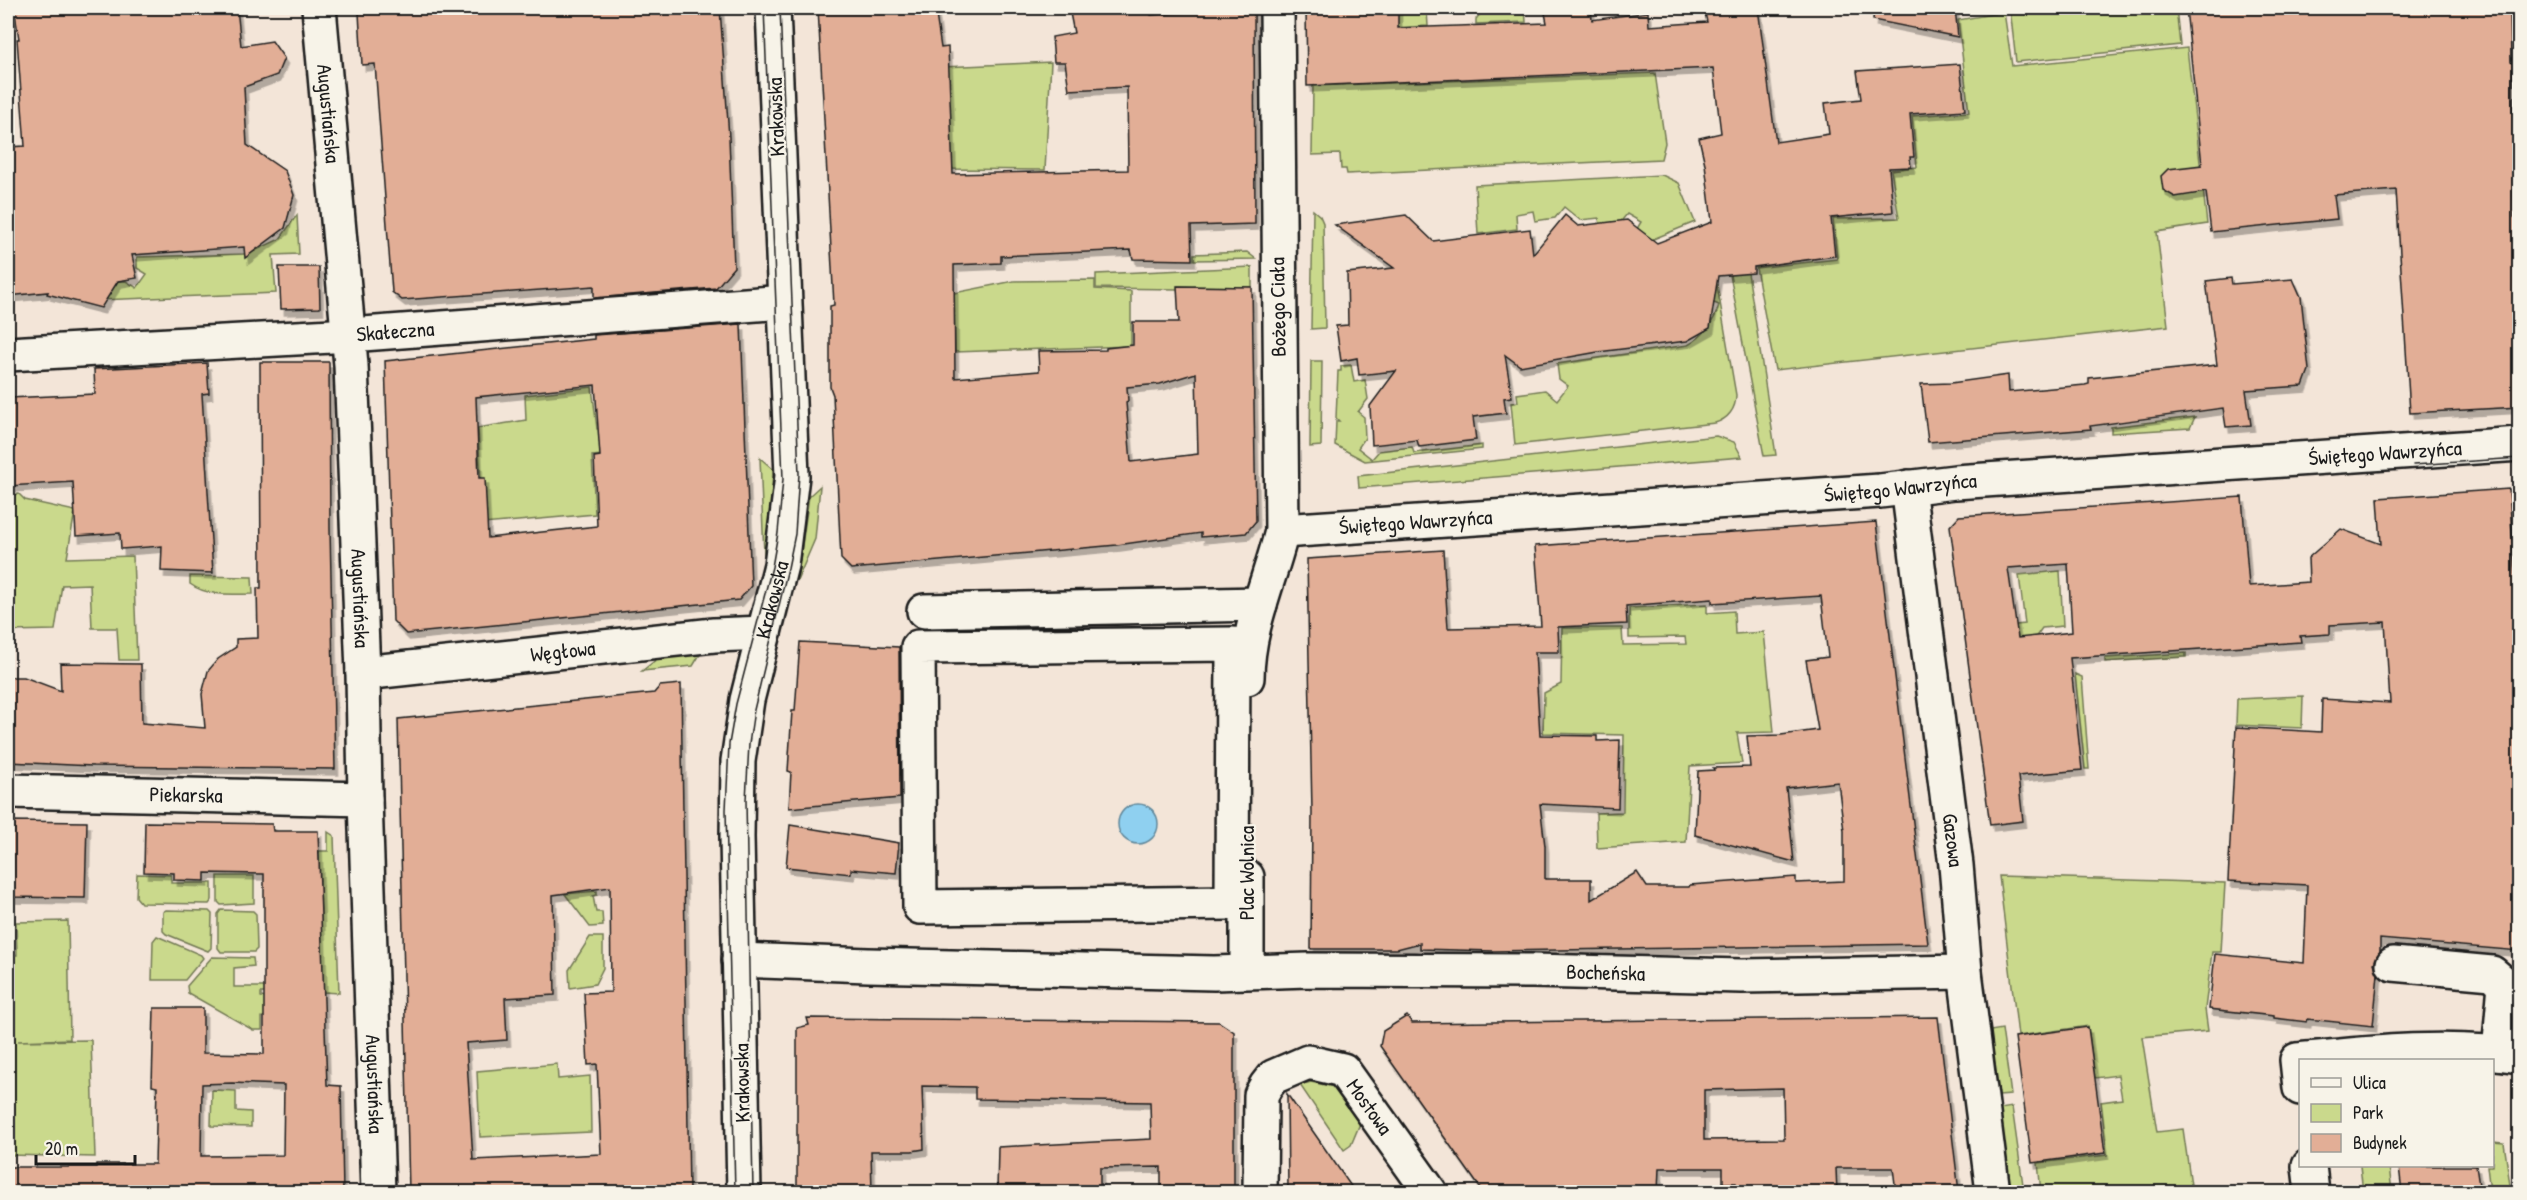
<svg xmlns="http://www.w3.org/2000/svg" width="2527" height="1200" font-family="'Patrick Hand',sans-serif">
	<style>
		.green { fill: #cad98c; stroke: #737a54; stroke-width: 1.5 }
		.water { fill: #8fd0f0; stroke: #61889b; stroke-width: 1.5 }
		.building { fill: #e2ae96; stroke: #1c1c1c; stroke-width: 1.5; fill-rule: evenodd; filter: url(#shadow) }
		.lines { fill: none; stroke-linecap: round; stroke-linejoin: round }
		.minor-casing { stroke: #1c1c1c; stroke-width: 38 }
		.minor { stroke: #f7f3e8; stroke-width: 33 }
		.tram { stroke: #1c1c1c; stroke-width: 1.5 }
		.labels { text-anchor: middle; stroke-width: 4.5; stroke-linejoin: round; paint-order: stroke }
		.street-label { font-size: 21px; fill: #1c1c1c; stroke: #f7f3e8 }
	</style>
	<defs>
		<filter id="shadow"><feDropShadow dx="3.5" dy="6" stdDeviation="0" flood-color="#0004"/></filter>
	</defs>
	<rect width="100%" height="100%" fill="#f3e5d8"/>
	<filter id="ink" filterUnits="userSpaceOnUse"><feTurbulence type="fractalNoise" baseFrequency=".0167" numOctaves="2"/><feDisplacementMap in="SourceGraphic" scale="12" xChannelSelector="R" yChannelSelector="G"/><feConvolveMatrix kernelMatrix="1 2 1 2 8 2 1 2 1" color-interpolation-filters="sRGB"/></filter>
	<g filter="url(#ink)">
		<g class="green">
			<path d="M 1399,8 L 1403,8 L 1404,10 L 1427,10 L 1428,26 L 1393,28 L 1392,13 L 1399,13 Z"/>
			<path d="M 1485,8 L 1525,8 L 1526,22 L 1476,24 L 1476,19 Z"/>
			<path d="M 2010,8 L 2176,8 L 2180,45 L 2016,62 Z"/>
			<path d="M 2004,12 L 2012,66 L 2187,48 L 2207,224 L 2157,232 L 2168,326 L 1775,370 L 1756,268 L 1837,259 L 1833,219 L 1899,218 L 1891,170 L 1917,167 L 1912,116 L 1969,112 L 1958,20 Z"/>
			<path d="M 1051,62 L 1045,170 L 944,169 L 943,67 Z"/>
			<path d="M 1655,73 L 1665,143 L 1661,159 L 1347,174 L 1346,169 L 1341,169 L 1340,154 L 1312,155 L 1313,86 Z"/>
			<path d="M 1662,175 L 1679,183 L 1695,222 L 1641,244 L 1635,232 L 1641,222 L 1627,214 L 1618,225 L 1600,226 L 1599,218 L 1580,220 L 1564,207 L 1555,218 L 1535,221 L 1533,211 L 1516,214 L 1517,229 L 1478,234 L 1475,185 Z"/>
			<path d="M 1313,210 L 1320,216 L 1323,223 L 1325,328 L 1311,329 Z"/>
			<path d="M 297,215 L 299,254 L 273,255 L 276,293 L 99,300 L 98,282 L 126,281 L 137,288 L 147,274 L 137,268 L 137,257 L 248,254 L 280,239 Z"/>
			<path d="M 1247,252 L 1256,259 L 1194,260 L 1194,254 Z"/>
			<path d="M 1727,259 L 1746,260 L 1776,455 L 1764,456 Z"/>
			<path d="M 1252,267 L 1252,287 L 1178,286 L 1178,289 L 1096,288 L 1096,274 Z"/>
			<path d="M 1095,280 L 1095,289 L 1131,291 L 1131,346 L 955,352 L 954,293 L 1014,281 Z"/>
			<path d="M 1717,285 L 1736,395 C 1736,409 1728,419 1715,423 L 1515,445 L 1511,403 L 1518,402 L 1517,394 L 1545,390 L 1557,400 L 1568,386 L 1559,379 L 1557,364 L 1688,345 C 1703,337 1715,321 1719,305 L 1709,301 L 1707,291 Z"/>
			<path d="M 1311,361 L 1322,361 L 1321,446 L 1310,447 Z"/>
			<path d="M 1351,365 L 1354,382 L 1365,380 L 1368,399 L 1358,412 L 1364,417 L 1365,438 L 1358,448 L 1372,459 L 1379,451 L 1412,447 L 1414,453 L 1482,445 L 1482,449 L 1365,461 L 1335,445 L 1336,421 L 1339,421 L 1336,418 L 1338,371 L 1341,371 L 1341,366 Z"/>
			<path d="M 592,387 L 597,429 L 651,426 L 653,451 L 592,456 L 595,514 L 483,524 L 478,428 L 526,420 L 525,395 Z"/>
			<path d="M 2195,417 L 2190,428 L 2111,433 L 2111,427 Z"/>
			<path d="M 1716,436 L 1734,442 L 1742,457 L 1359,488 L 1358,476 Z"/>
			<path d="M 760,458 L 773,469 L 771,508 L 764,555 Z"/>
			<path d="M 820,486 L 815,539 L 797,581 L 809,496 Z"/>
			<path d="M 19,494 L 25,500 L 75,511 L 67,558 L 133,556 L 137,660 L 119,660 L 117,628 L 92,628 L 90,584 L 62,585 L 55,630 L 8,631 L 8,495 Z"/>
			<path d="M 2060,571 L 2063,626 L 2042,628 L 2030,645 L 2019,653 L 2016,625 L 2025,624 L 2019,575 Z"/>
			<path d="M 190,576 L 252,577 L 253,594 C 231,594 208,597 190,584 Z"/>
			<path d="M 1707,604 L 1707,613 L 1734,611 L 1735,634 L 1764,632 L 1774,732 L 1737,733 L 1742,763 L 1690,766 L 1686,842 L 1597,848 L 1596,813 L 1623,812 L 1624,735 L 1543,733 L 1544,693 L 1561,684 L 1562,628 L 1622,628 L 1623,645 L 1686,644 L 1685,637 L 1629,638 L 1629,608 Z"/>
			<path d="M 702,651 L 693,666 L 642,671 L 662,655 Z"/>
			<path d="M 2186,653 L 2186,657 L 2105,662 L 2105,658 Z"/>
			<path d="M 2075,674 L 2082,677 L 2089,769 L 2085,769 Z"/>
			<path d="M 2303,696 L 2302,728 L 2236,725 L 2237,699 Z"/>
			<path d="M 328,832 L 334,836 L 339,993 L 323,992 L 319,851 L 328,851 Z"/>
			<path d="M 137,874 L 171,875 L 171,883 L 212,883 L 212,900 L 209,904 L 141,903 L 136,897 Z"/>
			<path d="M 218,876 L 254,876 L 254,903 L 221,905 L 218,902 Z"/>
			<path d="M 1999,876 L 2225,883 L 2221,952 L 2212,952 L 2205,1009 L 2208,1031 L 2142,1037 L 2157,1132 L 2183,1129 L 2192,1192 L 2041,1192 L 2038,1163 L 2107,1155 L 2101,1102 L 2122,1099 L 2118,1075 L 2095,1078 L 2088,1026 L 2018,1036 Z"/>
			<path d="M 597,891 L 597,895 L 593,896 L 596,912 L 602,912 L 603,926 L 590,927 L 565,894 Z"/>
			<path d="M 166,910 L 209,911 L 212,914 L 211,948 L 208,951 L 166,934 L 163,931 L 163,912 Z"/>
			<path d="M 221,910 L 253,911 L 256,914 L 257,949 L 254,952 L 221,952 L 218,948 L 218,914 Z"/>
			<path d="M 68,921 L 70,1039 L 18,1041 L 91,1040 L 95,1157 L 8,1155 L 8,955 L 17,955 L 16,922 Z"/>
			<path d="M 157,936 L 201,955 L 203,958 L 185,980 L 152,980 L 153,941 Z"/>
			<path d="M 590,937 L 603,937 L 603,968 L 595,984 L 570,988 L 569,970 Z"/>
			<path d="M 212,957 L 253,958 L 254,966 L 234,968 L 234,987 L 265,987 L 265,993 L 261,993 L 261,997 L 266,998 L 267,1016 L 262,1017 L 262,1030 L 253,1030 L 188,993 L 187,986 Z"/>
			<path d="M 2002,1029 L 2011,1095 L 1999,1096 L 1990,1031 Z"/>
			<path d="M 557,1064 L 558,1079 L 590,1076 L 591,1132 L 480,1137 L 477,1071 Z"/>
			<path d="M 1311,1082 L 1334,1087 L 1361,1121 L 1351,1145 L 1344,1150 L 1300,1085 Z"/>
			<path d="M 212,1090 L 236,1091 L 236,1111 L 251,1112 L 251,1127 L 211,1126 Z"/>
			<path d="M 2012,1107 L 2024,1192 L 2011,1192 L 2000,1109 Z"/>
			<path d="M 2493,1142 L 2504,1143 L 2511,1192 L 2490,1192 L 2487,1166 L 2492,1166 Z"/>
			<path d="M 2360,1166 L 2389,1166 L 2392,1192 L 2363,1192 Z"/>
		</g>
		<circle class="water" cx="1138" cy="824" r="20"/>
		<g class="building">
			<path d="M 14,8 L 237,8 L 241,46 L 272,41 L 284,58 L 277,75 L 244,87 L 247,145 L 285,171 L 294,195 L 285,228 L 245,258 L 244,247 L 132,255 L 137,278 L 118,281 L 101,308 L 47,294 L 48,292 L 8,296 L 8,147 L 25,146 L 17,39 L 19,39 Z"/>
			<path d="M 404,8 L 720,8 L 729,137 L 734,267 L 716,288 L 594,298 L 594,286 L 402,300 L 392,292 L 375,64 L 362,65 L 359,13 Z"/>
			<path d="M 818,8 L 935,8 L 941,48 L 948,47 L 953,174 L 1128,170 L 1127,87 L 1069,90 L 1065,62 L 1054,62 L 1052,37 L 1074,33 L 1069,8 L 1148,8 L 1151,15 L 1202,11 L 1202,8 L 1254,8 L 1255,224 L 1191,226 L 1192,260 L 1133,259 L 1131,250 L 1001,256 L 1001,263 L 954,265 L 955,378 L 1039,371 L 1038,351 L 1106,350 L 1106,348 L 1133,345 L 1133,322 L 1179,322 L 1177,286 L 1252,287 L 1256,521 L 1246,533 L 1201,537 L 1201,533 L 1117,545 L 851,569 L 841,559 L 835,437 L 833,395 L 830,387 L 830,306 L 834,305 ZM 1196,373 L 1198,454 L 1131,462 L 1126,402 L 1128,401 L 1127,387 L 1160,384 Z"/>
			<path d="M 1306,8 L 1398,8 L 1398,28 L 1547,23 L 1544,8 L 1591,8 L 1592,20 L 1648,12 L 1649,26 L 1707,22 L 1704,8 L 1758,8 L 1776,142 L 1829,134 L 1825,103 L 1861,99 L 1857,71 L 1960,64 L 1965,110 L 1910,114 L 1914,157 L 1910,157 L 1911,167 L 1889,168 L 1893,212 L 1831,218 L 1835,256 L 1754,267 L 1754,273 L 1718,276 L 1710,328 L 1687,341 L 1598,352 L 1520,366 L 1505,355 L 1512,397 L 1504,398 L 1506,413 L 1473,417 L 1476,440 L 1419,447 L 1417,440 L 1372,445 L 1370,406 L 1396,371 L 1359,375 L 1357,358 L 1341,361 L 1336,326 L 1348,325 L 1347,273 L 1394,268 L 1335,225 L 1406,215 L 1433,241 L 1530,229 L 1533,254 L 1565,215 L 1578,226 L 1627,220 L 1657,243 L 1712,222 L 1705,164 L 1699,138 L 1721,133 L 1713,68 L 1307,86 Z"/>
			<path d="M 1874,8 L 1955,8 L 1958,37 L 1873,20 Z"/>
			<path d="M 2186,8 L 2383,8 L 2383,12 L 2453,10 L 2453,8 L 2510,8 L 2511,62 L 2513,64 L 2513,175 L 2514,217 L 2516,219 L 2520,407 L 2410,413 L 2396,190 L 2334,195 L 2337,219 L 2211,232 L 2206,192 L 2175,197 L 2163,190 L 2161,176 L 2168,169 L 2202,165 Z"/>
			<path d="M 279,267 L 319,267 L 320,308 L 281,309 Z"/>
			<path d="M 2231,278 L 2232,284 L 2293,279 L 2301,297 L 2309,370 L 2303,386 L 2246,390 L 2251,425 L 2226,427 L 2223,408 L 2090,426 L 2091,429 L 1928,442 L 1921,384 L 1951,383 L 2008,375 L 2009,392 L 2085,385 L 2089,384 L 2089,378 L 2217,365 L 2206,281 Z"/>
			<path d="M 741,324 L 751,586 L 739,600 L 406,634 L 393,621 L 385,361 L 594,339 L 594,335 ZM 595,385 L 600,456 L 594,457 L 597,526 L 488,538 L 485,478 L 479,478 L 476,397 Z"/>
			<path d="M 260,362 L 329,362 L 330,529 L 335,769 L 93,766 L 8,762 L 8,677 L 24,677 L 61,691 L 60,663 L 141,664 L 142,723 L 205,728 L 202,694 L 208,671 L 218,659 L 236,647 L 236,639 L 258,638 L 257,588 L 261,588 Z"/>
			<path d="M 207,363 L 209,393 L 202,394 L 213,573 L 161,571 L 162,546 L 121,549 L 120,533 L 76,536 L 73,482 L 8,486 L 8,398 L 95,394 L 94,369 Z"/>
			<path d="M 2509,489 L 2520,649 L 2520,951 L 2380,939 L 2380,952 L 2374,963 L 2378,974 L 2373,1026 L 2308,1019 L 2307,1022 L 2274,1018 L 2274,1016 L 2209,1009 L 2215,954 L 2304,963 L 2307,885 L 2228,881 L 2236,727 L 2321,732 L 2322,699 L 2390,703 L 2385,622 L 2330,625 L 2330,634 L 2300,636 L 2301,642 L 2070,658 L 2082,770 L 2018,776 L 2023,821 L 1990,825 L 1950,526 L 1959,516 L 2242,497 L 2249,586 L 2309,582 L 2308,558 L 2341,529 L 2381,544 L 2378,498 ZM 2068,564 L 2072,632 L 2018,638 L 2008,568 Z"/>
			<path d="M 1876,522 L 1928,944 L 1494,951 L 1420,949 L 1420,943 L 1397,949 L 1311,949 L 1312,812 L 1307,559 L 1443,550 L 1448,628 L 1541,626 L 1535,546 ZM 1821,596 L 1828,657 L 1806,660 L 1818,730 L 1781,735 L 1747,736 L 1750,767 L 1713,768 L 1714,770 L 1698,771 L 1695,835 L 1794,862 L 1786,788 L 1838,782 L 1844,831 L 1844,881 L 1796,883 L 1796,877 L 1690,885 L 1689,887 L 1647,887 L 1637,872 L 1591,900 L 1591,879 L 1545,879 L 1545,846 L 1540,804 L 1618,808 L 1620,740 L 1597,741 L 1597,736 L 1540,735 L 1535,652 L 1559,652 L 1558,627 L 1627,624 L 1626,606 L 1712,599 L 1712,603 Z"/>
			<path d="M 800,642 L 899,647 L 900,798 L 789,808 L 791,772 L 788,771 L 792,711 L 795,711 Z"/>
			<path d="M 681,684 L 689,1192 L 409,1192 L 398,719 L 654,693 L 660,686 ZM 610,887 L 611,992 L 584,993 L 588,1065 L 597,1064 L 601,1154 L 473,1160 L 466,1043 L 507,1040 L 505,998 L 555,995 L 553,895 Z"/>
			<path d="M 8,821 L 87,822 L 85,898 L 8,897 Z"/>
			<path d="M 145,822 L 272,824 L 273,831 L 318,831 L 327,1085 L 341,1086 L 343,1192 L 8,1192 L 8,1167 L 96,1167 L 96,1164 L 155,1164 L 157,1087 L 152,1086 L 154,1008 L 203,1008 L 203,1053 L 264,1054 L 264,874 L 205,873 L 205,881 L 174,880 L 174,873 L 144,872 ZM 232,1083 L 284,1085 L 283,1155 L 201,1156 L 202,1084 Z"/>
			<path d="M 790,825 L 899,843 L 896,873 L 851,869 L 851,874 L 786,867 Z"/>
			<path d="M 1407,1016 L 1412,1023 L 1938,1017 L 1959,1192 L 1896,1192 L 1893,1168 L 1836,1168 L 1837,1192 L 1737,1192 L 1736,1183 L 1723,1183 L 1723,1168 L 1659,1168 L 1658,1192 L 1483,1192 L 1380,1046 L 1383,1031 ZM 1783,1088 L 1784,1139 L 1704,1140 L 1704,1090 Z"/>
			<path d="M 807,1018 L 1219,1022 L 1234,1032 L 1234,1192 L 1161,1192 L 1161,1167 L 1100,1168 L 1100,1192 L 997,1192 L 998,1147 L 1151,1139 L 1150,1102 L 975,1099 L 975,1087 L 922,1086 L 924,1149 L 912,1151 L 871,1151 L 872,1192 L 797,1192 L 797,1028 L 809,1025 Z"/>
			<path d="M 2088,1027 L 2105,1153 L 2032,1163 L 2015,1037 Z"/>
			<path d="M 1287,1094 L 1355,1192 L 1288,1192 Z"/>
			<path d="M 2399,1166 L 2476,1166 L 2480,1192 L 2402,1192 Z"/>
		</g>
		<g class="lines">
			<defs>
				<g id="minor">
					<path id="s1" d="M 319,8 L 351,365 L 363,673 L 365,799 L 378,1192"/>
					<path id="s2" d="M 8,354 L 350,335 L 784,302"/>
					<path id="s3" d="M 1908,487 L 1956,865 L 1965,972 L 1993,1192"/>
					<path id="s4" d="M 1282,531 L 1880,491 L 1955,482 L 2520,444"/>
					<path d="M 924,611 L 1260,604"/>
					<path d="M 1233,644 L 1232,903 L 920,907 L 918,647 Z"/>
					<path id="s5" d="M 363,673 L 714,635 L 764,633"/>
					<path d="M 1247,678 C 1247,627 1270,580 1282,531 L 1277,8"/>
					<path id="s6" d="M 8,791 L 365,799"/>
					<path id="s7" d="M 739,960 L 868,965 L 1214,973 L 1308,970 L 1532,971 L 1742,976 L 1965,972"/>
					<path d="M 2393,964 L 2492,973 L 2505,984 L 2499,1053"/>
					<path d="M 1247,971 L 1247,877"/>
					<path d="M 2300,1088 L 2297,1060 C 2367,1053 2450,1044 2520,1056"/>
					<path d="M 2309,1166 L 2312,1192"/>
					<path id="s8" d="M 744,1192 L 737,837 L 738,761 L 747,700 L 781,565 L 792,476 L 773,8"/>
					<path id="s9" d="M 1260,1192 L 1261,1095 L 1266,1086 L 1273,1077 L 1308,1062 L 1343,1070 L 1430,1192"/>
				</g>
			</defs>
			<use href="#minor" class="minor-casing"/>
			<use href="#minor" class="minor"/>
			<g class="tram">
				<path d="M 2413,465 L 2520,458"/>
				<path d="M 735,1192 L 726,810 L 729,744 L 736,704 L 772,567 L 778,533 L 783,479 L 764,8"/>
				<path d="M 753,1192 L 746,800 L 749,744 L 754,710 L 788,568 L 795,534 L 799,474 L 780,8"/>
			</g>
		</g>
	</g>
	<g class="labels">
		<g class="street-label">
			<text dy="7" stroke="none"><textPath href="#s1" startOffset="106">Augustiańska</textPath></text>
			<text transform="translate(776 117) rotate(-92)" y="7">Krakowska</text>
			<text transform="translate(1278 307) rotate(-91)" y="7">Bożego Ciała</text>
			<text dy="7" stroke="none"><textPath href="#s2" startOffset="388">Skałeczna</textPath></text>
			<text dy="7" stroke="none"><textPath href="#s4" startOffset="1106">Świętego Wawrzyńca</textPath></text>
			<text dy="7" stroke="none"><textPath href="#s4" startOffset="620">Świętego Wawrzyńca</textPath></text>
			<text dy="7" stroke="none"><textPath href="#s4" startOffset="134">Świętego Wawrzyńca</textPath></text>
			<text dy="7" stroke="none"><textPath href="#s1" startOffset="592">Augustiańska</textPath></text>
			<text dy="7" stroke="none"><textPath href="#s8" startOffset="596">Krakowska</textPath></text>
			<text dy="7" stroke="none"><textPath href="#s5" startOffset="201">Węgłowa</textPath></text>
			<text dy="7" stroke="none"><textPath href="#s6" startOffset="178">Piekarska</textPath></text>
			<text dy="7" stroke="none"><textPath href="#s3" startOffset="356">Gazowa</textPath></text>
			<text transform="translate(1247 873) rotate(-90)" y="7">Plac Wolnica</text>
			<text dy="7" stroke="none"><textPath href="#s7" startOffset="867">Bocheńska</textPath></text>
			<text transform="translate(742 1083) rotate(-91)" y="7">Krakowska</text>
			<text dy="7" stroke="none"><textPath href="#s1" startOffset="1078">Augustiańska</textPath></text>
			<text dy="7" stroke="none"><textPath href="#s9" startOffset="238">Mostowa</textPath></text>
		</g>
	</g>
	<rect width="2527" height="1200" fill="none" stroke="#f7f3e8" stroke-width="30"/>
	<rect x="15" y="15" width="2497" height="1170" fill="none" stroke="#1c1c1c" stroke-width="2" filter="url(#ink)"/>
	<rect x="2299" y="1059" width="195" height="108" fill="#f7f3e8" stroke="#9f9d96" stroke-width="1.5"/>
	<rect x="2311" y="1078" width="30" height="9" fill="#f7f3e8" stroke="#9f9d96" stroke-width="1.5"/>
	<text x="2353" y="1089" font-size="18" fill="#1c1c1c">Ulica</text>
	<rect x="2311" y="1104" width="30" height="18" fill="#cad98c" stroke="#9f9d96" stroke-width="1.5"/>
	<text x="2353" y="1119" font-size="18" fill="#1c1c1c">Park</text>
	<rect x="2311" y="1134" width="30" height="18" fill="#e2ae96" stroke="#9f9d96" stroke-width="1.5"/>
	<text x="2353" y="1149" font-size="18" fill="#1c1c1c">Budynek</text>
	<path d="M36 1155v9h99v-9" fill="none" stroke="#1c1c1c" stroke-width="3"/>
	<text x="45" y="1155" font-size="18" fill="#1c1c1c" stroke="#f7f3e8" stroke-width="4.5" paint-order="stroke">20 m</text>
</svg>
